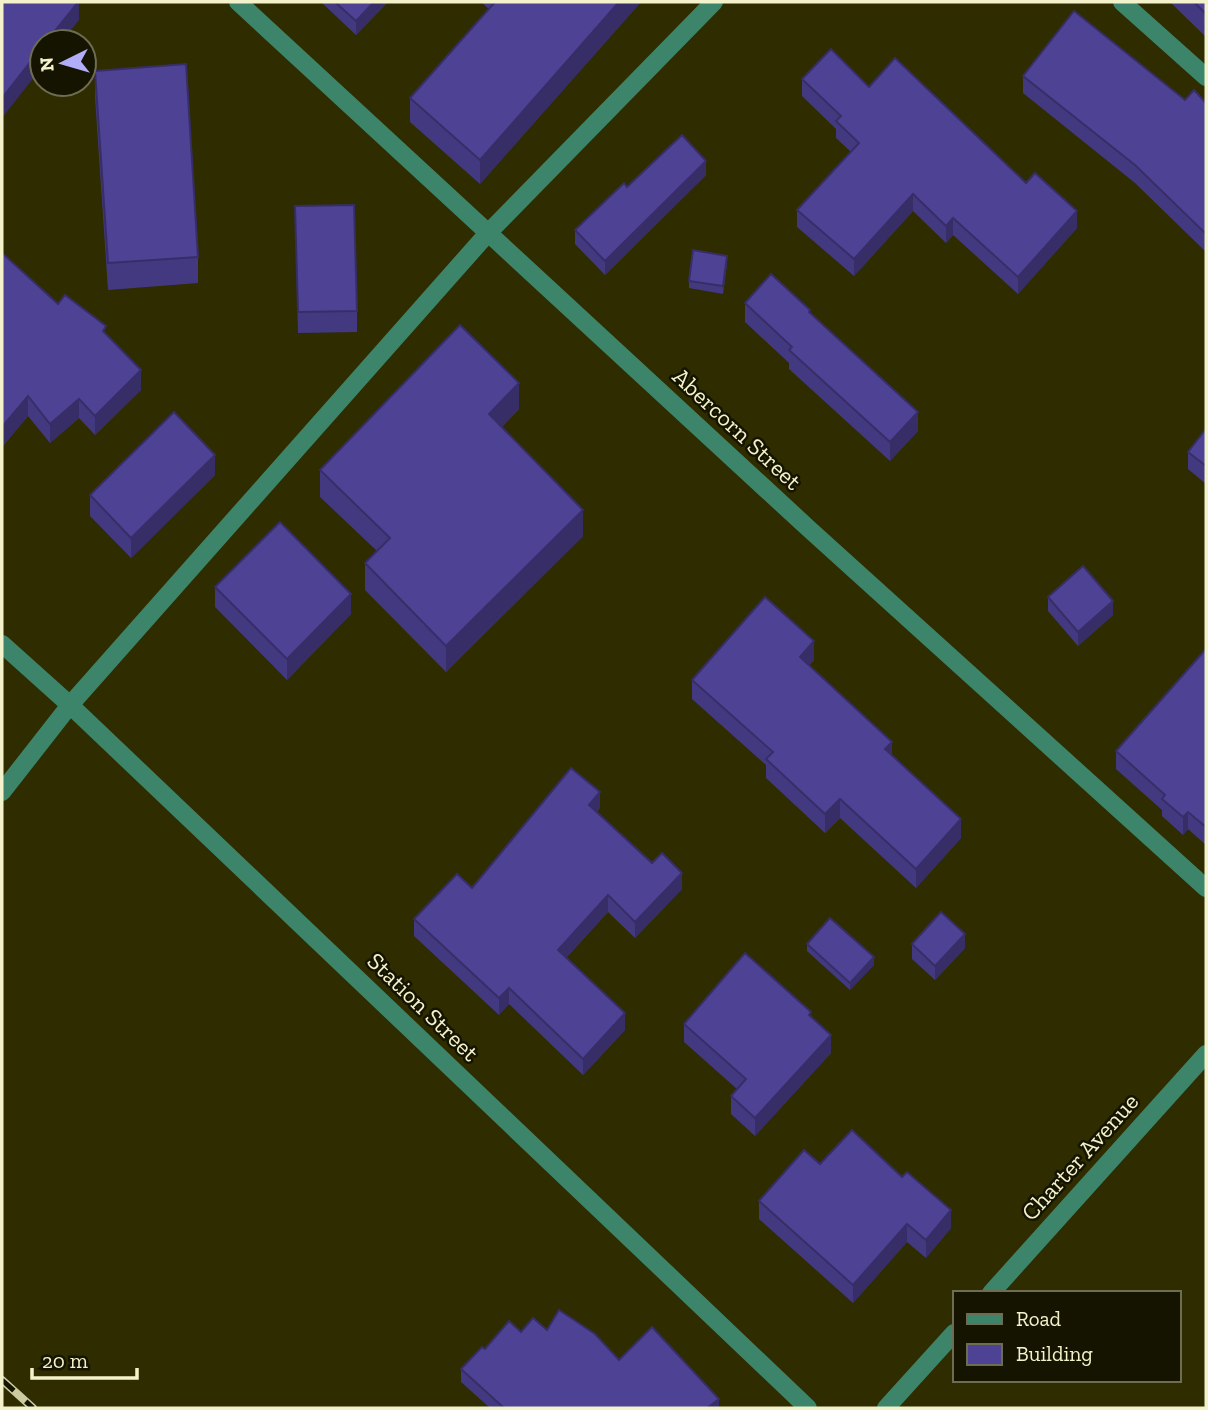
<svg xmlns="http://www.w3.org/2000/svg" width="1208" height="1410" font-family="'Zilla Slab',serif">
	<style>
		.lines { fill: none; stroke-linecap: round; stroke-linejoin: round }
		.minor { stroke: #3c856a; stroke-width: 18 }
		.rail-casing { stroke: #cccba2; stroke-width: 8 }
		.rail { stroke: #151400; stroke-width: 5; stroke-dasharray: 16; stroke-linecap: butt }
		.wall { fill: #433980 }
		.shaded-wall { fill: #372e68 }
		.building { fill: #4e4295; stroke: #372e68; stroke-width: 2 }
		.labels { text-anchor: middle; stroke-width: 5; stroke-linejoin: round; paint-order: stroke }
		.street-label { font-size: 24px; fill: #f3f2ca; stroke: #151400 }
	</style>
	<rect width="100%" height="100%" fill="#2f2c00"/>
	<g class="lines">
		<g class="minor">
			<path d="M 238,2 L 808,528 L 1206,888"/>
			<path d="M 1122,2 L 1206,77"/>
			<path d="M 2,644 L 70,705 L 808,1408"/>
			<path d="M 2,792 L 70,705 L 488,233 L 714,2"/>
			<path d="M 991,1293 L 1206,1054"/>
			<path d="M 886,1408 L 954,1333"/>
		</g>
		<defs>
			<path id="rail" d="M 2,1380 L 33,1408"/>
		</defs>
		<use href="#rail" class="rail-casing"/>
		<use href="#rail" class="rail"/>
	</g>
	<g class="wall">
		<path d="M 321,2 L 388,2 L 356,35 Z"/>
		<path d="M 481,2 L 641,2 L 480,184 L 410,122 L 410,98 L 489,9 Z"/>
		<path d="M 1170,2 L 1206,2 L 1206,37 Z"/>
		<path d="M 95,71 L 198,257 L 198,283 L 108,290 L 95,97 Z"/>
		<path d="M 1023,76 L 1206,103 L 1206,252 L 1135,183 L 1023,93 Z"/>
		<path d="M 802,79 L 869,87 L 1026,183 L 1077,228 L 1018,294 L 953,235 L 946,243 L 913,211 L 854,276 L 797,227 L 797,210 L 851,152 L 836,138 L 836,129 L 802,96 Z"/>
		<path d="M 706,175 L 605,275 L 575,244 L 575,230 L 627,187 Z"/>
		<path d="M 295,206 L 357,311 L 357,332 L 298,333 Z"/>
		<path d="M 727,263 L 723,294 L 689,288 L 689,281 Z"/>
		<path d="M 745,303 L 810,313 L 918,431 L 890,461 L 789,369 L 789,363 L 745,322 Z"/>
		<path d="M 58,304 L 106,335 L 141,390 L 95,435 L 79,418 L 50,443 L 28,416 L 2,447 Z"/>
		<path d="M 519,409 L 502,427 L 583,536 L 446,672 L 365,590 L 365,563 L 377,551 L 320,497 L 320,470 Z"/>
		<path d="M 1206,429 L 1206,484 L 1188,469 L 1188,452 Z"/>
		<path d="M 215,475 L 131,558 L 90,516 L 90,495 Z"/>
		<path d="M 215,587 L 351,614 L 287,680 L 215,607 Z"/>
		<path d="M 1048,597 L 1113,615 L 1078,646 L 1048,611 Z"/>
		<path d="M 1206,649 L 1206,845 L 1188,829 L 1183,835 L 1162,816 L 1162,810 L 1116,769 L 1116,751 Z"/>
		<path d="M 814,660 L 809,665 L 892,755 L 961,838 L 916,888 L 840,818 L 825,833 L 766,778 L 766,765 L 692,699 L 692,680 Z"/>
		<path d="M 600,808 L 597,812 L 682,889 L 635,938 L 608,912 L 566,958 L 625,1030 L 583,1075 L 509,1004 L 499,1015 L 414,936 L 414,919 L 472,888 Z"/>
		<path d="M 807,944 L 874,965 L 850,990 L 807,951 Z"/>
		<path d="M 912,944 L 965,948 L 935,980 L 912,959 Z"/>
		<path d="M 811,1018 L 831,1053 L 755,1136 L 731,1114 L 731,1096 L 737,1089 L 684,1042 L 684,1024 Z"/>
		<path d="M 820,1164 L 951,1228 L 926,1258 L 907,1242 L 853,1303 L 759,1219 L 759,1201 Z"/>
		<path d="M 547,1330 L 619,1360 L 719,1408 L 490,1408 L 461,1382 L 461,1369 L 485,1349 L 521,1332 Z"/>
	</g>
	<g class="shaded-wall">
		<path d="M 78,2 L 79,2 L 79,20 L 62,42 L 46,42 Z"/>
		<path d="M 374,2 L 388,2 L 356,35 L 356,21 Z"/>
		<path d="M 619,2 L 641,2 L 480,184 L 480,160 Z"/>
		<path d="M 42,47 L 42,67 L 2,118 L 2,98 Z"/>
		<path d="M 706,161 L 706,175 L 605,275 L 605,261 Z"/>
		<path d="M 913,194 L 913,211 L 854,276 L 854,259 Z"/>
		<path d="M 1077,211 L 1077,228 L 1018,294 L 1018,277 Z"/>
		<path d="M 953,218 L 953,235 L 946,243 L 946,226 Z"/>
		<path d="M 727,256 L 727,263 L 723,294 L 723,286 Z"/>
		<path d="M 141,370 L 141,390 L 95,435 L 95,416 Z"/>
		<path d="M 519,383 L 519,409 L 489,440 L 489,414 Z"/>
		<path d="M 28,396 L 28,416 L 2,447 L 2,427 Z"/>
		<path d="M 79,399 L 79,418 L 50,443 L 50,424 Z"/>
		<path d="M 918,412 L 918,431 L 890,461 L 890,442 Z"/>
		<path d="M 215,455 L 215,475 L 131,558 L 131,538 Z"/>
		<path d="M 583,510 L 583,536 L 446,672 L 446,646 Z"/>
		<path d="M 351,594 L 351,614 L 287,680 L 287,659 Z"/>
		<path d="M 1113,601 L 1113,615 L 1078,646 L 1078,632 Z"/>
		<path d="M 814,641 L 814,660 L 800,676 L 800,657 Z"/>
		<path d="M 892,742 L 892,761 L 885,749 Z"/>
		<path d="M 600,792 L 600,808 L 589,821 L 589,805 Z"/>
		<path d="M 840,799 L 840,818 L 825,833 L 825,814 Z"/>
		<path d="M 1188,812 L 1188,829 L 1183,835 L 1183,817 Z"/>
		<path d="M 961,819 L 961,838 L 916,888 L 916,869 Z"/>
		<path d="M 682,873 L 682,889 L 635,938 L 635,922 Z"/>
		<path d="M 608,895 L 608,912 L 558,966 L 558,950 Z"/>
		<path d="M 965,934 L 965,948 L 935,980 L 935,966 Z"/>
		<path d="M 874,957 L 874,965 L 850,990 L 850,983 Z"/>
		<path d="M 509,988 L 509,1004 L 499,1015 L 499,998 Z"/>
		<path d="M 625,1013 L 625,1030 L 583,1075 L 583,1059 Z"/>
		<path d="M 831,1035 L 831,1053 L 755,1136 L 755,1118 Z"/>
		<path d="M 951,1210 L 951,1228 L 926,1258 L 926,1240 Z"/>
		<path d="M 907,1224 L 907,1242 L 853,1303 L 853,1285 Z"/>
		<path d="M 719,1399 L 719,1408 L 707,1408 Z"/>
	</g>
	<g class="building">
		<path d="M 2,2 L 78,2 L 46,42 L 42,42 L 42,47 L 2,98 Z"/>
		<path d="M 335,2 L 374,2 L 356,21 Z"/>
		<path d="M 495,2 L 619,2 L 480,160 L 410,98 Z"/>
		<path d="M 1194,2 L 1206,2 L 1206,14 Z"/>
		<path d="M 1074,11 L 1185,100 L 1194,90 L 1206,103 L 1206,234 L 1135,165 L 1023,76 Z"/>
		<path d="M 831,49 L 869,87 L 895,58 L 1026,183 L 1035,173 L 1077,211 L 1018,277 L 953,218 L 946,226 L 913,194 L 854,259 L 797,210 L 859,143 L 836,121 L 841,116 L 802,79 Z"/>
		<path d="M 186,64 L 198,257 L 108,263 L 95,71 Z"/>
		<path d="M 682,135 L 706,161 L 605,261 L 575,230 L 624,183 L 627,187 Z"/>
		<path d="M 354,205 L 357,311 L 298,312 L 295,206 Z"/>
		<path d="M 693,250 L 727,256 L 723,286 L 689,281 Z"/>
		<path d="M 2,253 L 58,304 L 65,295 L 106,326 L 103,331 L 141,370 L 95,416 L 79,399 L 50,424 L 28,396 L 2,427 Z"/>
		<path d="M 771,274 L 810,310 L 809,312 L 918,412 L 890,442 L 789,350 L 792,347 L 745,303 Z"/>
		<path d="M 460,325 L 519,383 L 489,414 L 583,510 L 446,646 L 365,563 L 390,538 L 320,470 Z"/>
		<path d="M 174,412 L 215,455 L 131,538 L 90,495 Z"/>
		<path d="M 1206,429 L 1206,466 L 1188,452 Z"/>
		<path d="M 280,522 L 351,594 L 287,659 L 215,587 Z"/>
		<path d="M 1083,566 L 1113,601 L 1078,632 L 1048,597 Z"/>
		<path d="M 765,597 L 814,641 L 800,657 L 892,742 L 885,749 L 961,819 L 916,869 L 840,799 L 825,814 L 766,759 L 773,752 L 692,680 Z"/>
		<path d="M 1206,649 L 1206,827 L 1188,812 L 1183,817 L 1162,799 L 1165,795 L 1116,751 Z"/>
		<path d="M 571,768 L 600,792 L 589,805 L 652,863 L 662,853 L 682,873 L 635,922 L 608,895 L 558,950 L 625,1013 L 583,1059 L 509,988 L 499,998 L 414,919 L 457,874 L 472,888 Z"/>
		<path d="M 941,912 L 965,934 L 935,966 L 912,944 Z"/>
		<path d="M 830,918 L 874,957 L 850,983 L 807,944 Z"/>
		<path d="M 745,953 L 811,1012 L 809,1015 L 831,1035 L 755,1118 L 731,1096 L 746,1079 L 684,1024 Z"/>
		<path d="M 852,1130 L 902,1177 L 907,1172 L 951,1210 L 926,1240 L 907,1224 L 853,1285 L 759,1201 L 804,1150 L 820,1164 Z"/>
		<path d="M 559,1310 L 595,1334 L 619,1360 L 652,1327 L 719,1399 L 707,1408 L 504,1408 L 461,1369 L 482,1347 L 485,1349 L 509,1321 L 521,1332 L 533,1318 L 547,1330 Z"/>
	</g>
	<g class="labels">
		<g class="street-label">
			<text transform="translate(737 429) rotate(43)" y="8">Abercorn Street</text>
			<text transform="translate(423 1007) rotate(44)" y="8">Station Street</text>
			<text transform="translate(1080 1157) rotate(-48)" y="8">Charter Avenue</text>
		</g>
	</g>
	<rect width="1208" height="1410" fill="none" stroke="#f3f2ca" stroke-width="7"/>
	<rect x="953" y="1291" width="228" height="91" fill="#151400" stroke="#6e6d51" stroke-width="2"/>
	<rect x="967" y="1314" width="35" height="10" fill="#3c856a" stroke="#6e6d51" stroke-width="2"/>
	<text x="1016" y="1326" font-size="21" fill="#f3f2ca">Road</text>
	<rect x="967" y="1344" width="35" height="21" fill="#4e4295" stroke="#6e6d51" stroke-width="2"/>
	<text x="1016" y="1361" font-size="21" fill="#f3f2ca">Building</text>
	<g transform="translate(63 63) rotate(265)"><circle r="33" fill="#151400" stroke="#6e6d51" stroke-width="2"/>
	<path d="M0-5L12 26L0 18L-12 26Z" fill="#b2adf9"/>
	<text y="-10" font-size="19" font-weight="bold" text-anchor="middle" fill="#f3f2ca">N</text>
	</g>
	<path d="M32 1368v10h105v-10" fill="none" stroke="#f3f2ca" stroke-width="3.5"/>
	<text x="42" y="1368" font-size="21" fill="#f3f2ca" stroke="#151400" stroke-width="5" paint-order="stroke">20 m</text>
</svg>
